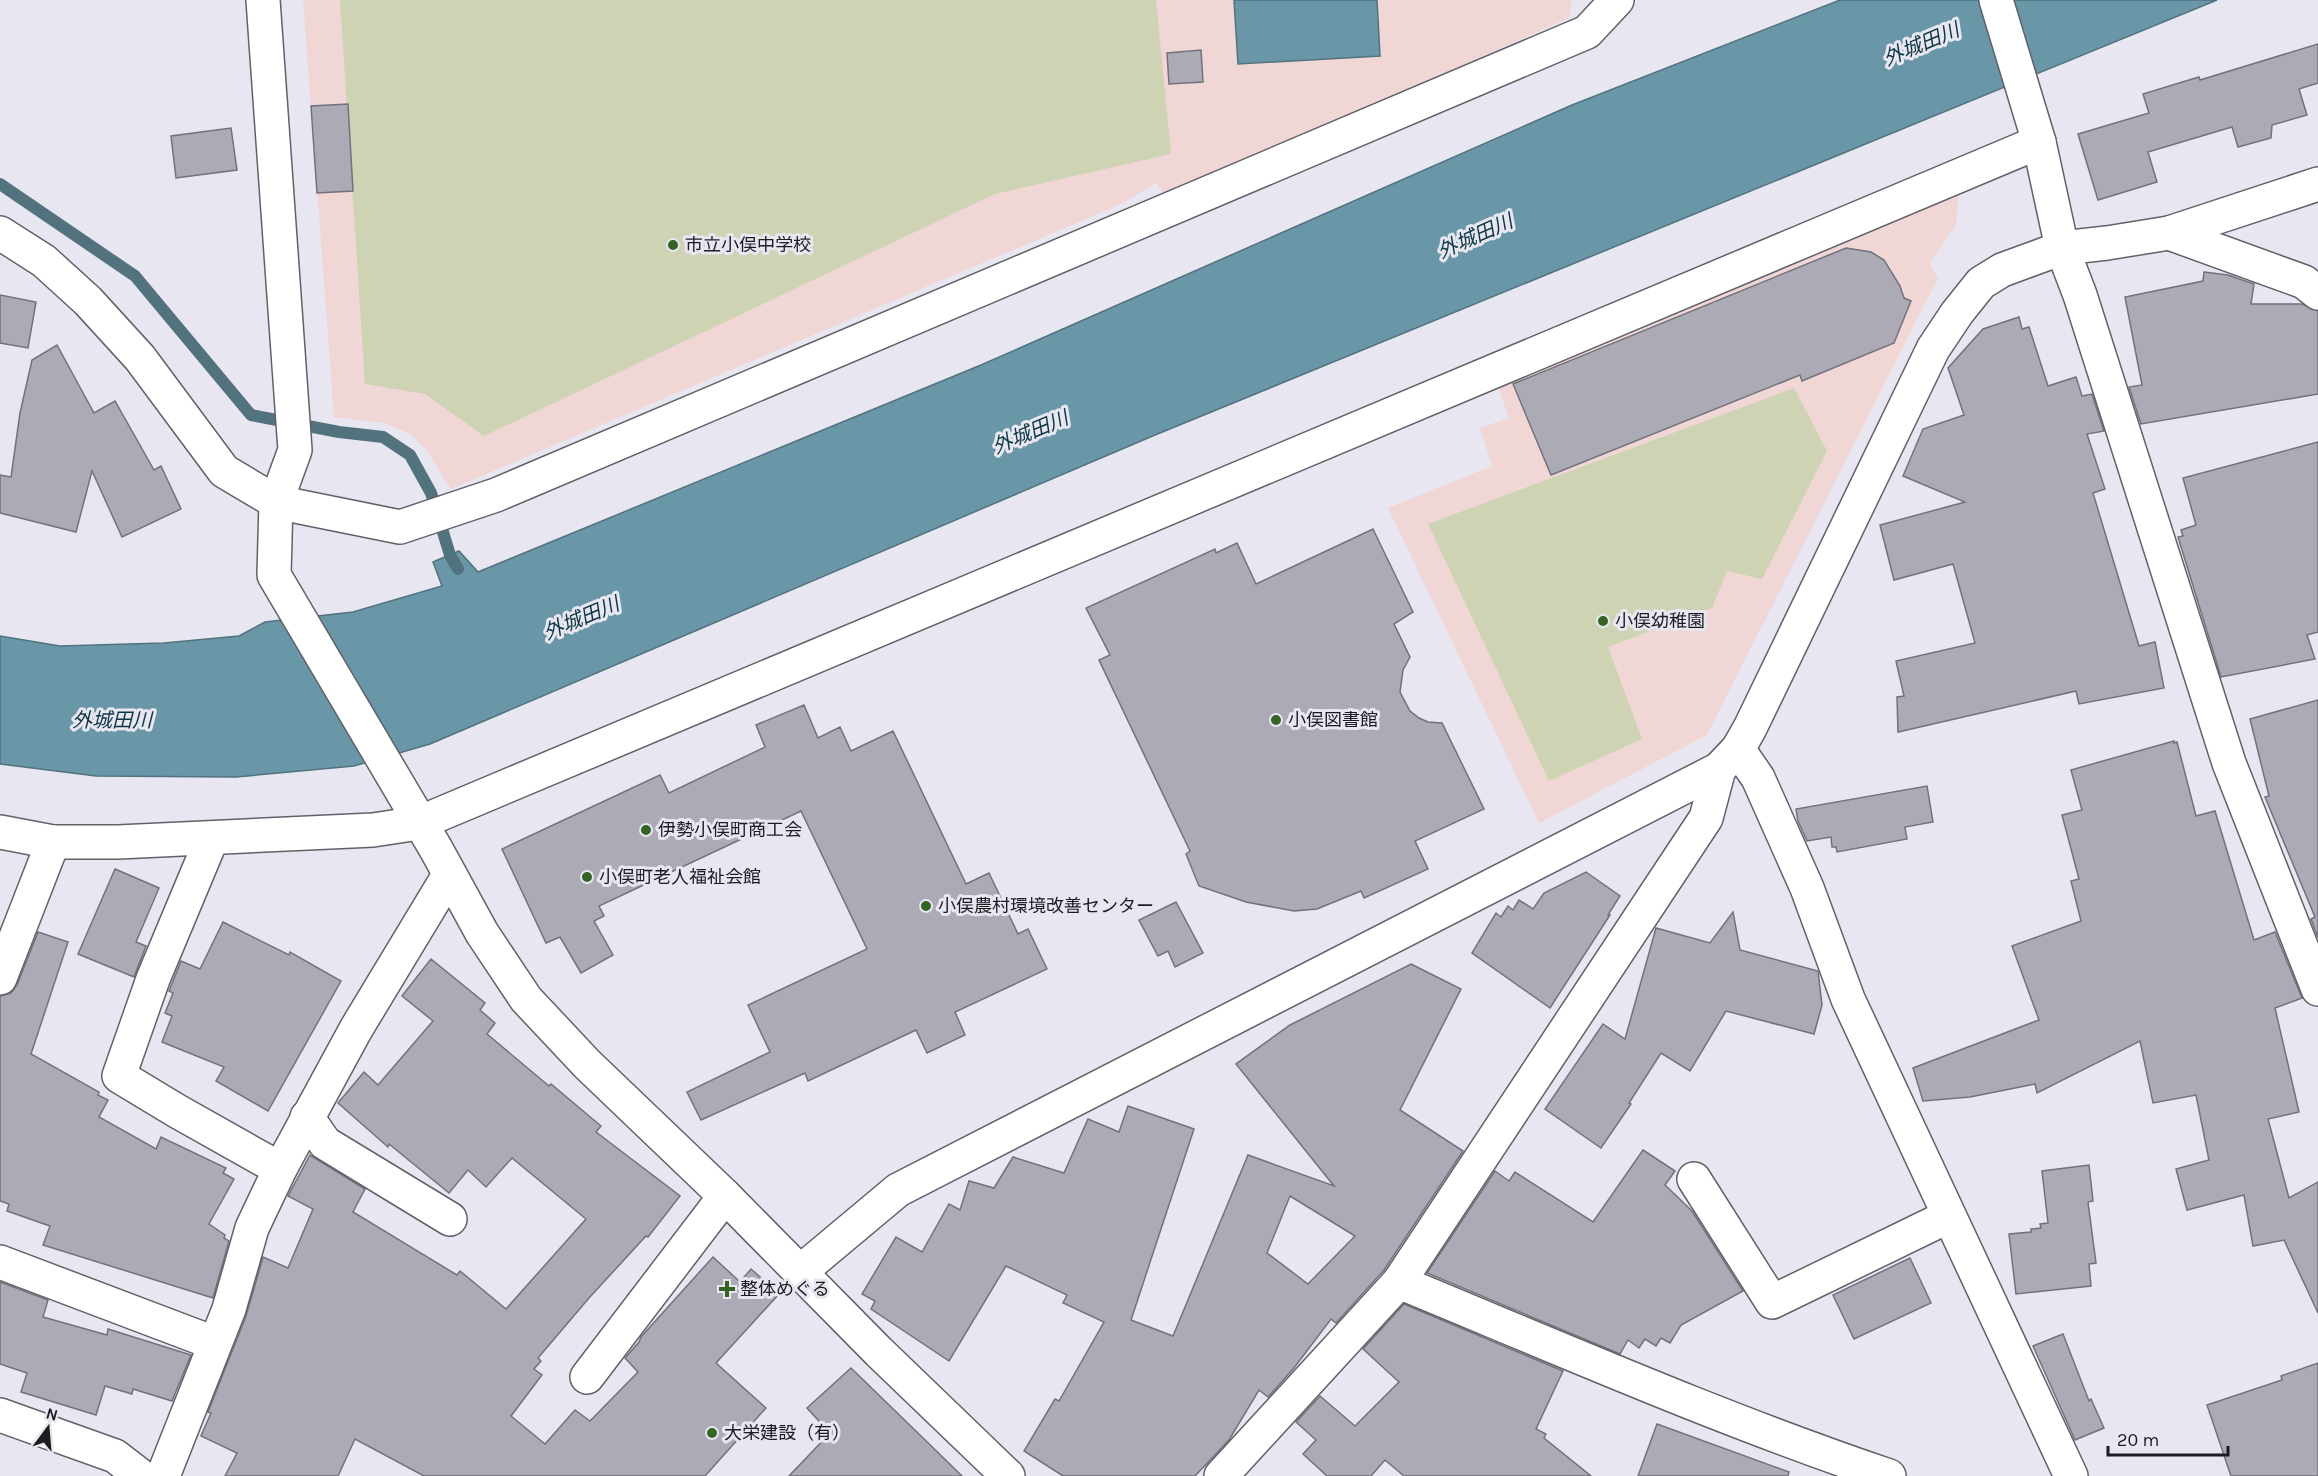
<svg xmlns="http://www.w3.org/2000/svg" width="2318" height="1476" font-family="Karla,'Noto Sans JP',sans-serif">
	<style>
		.education { fill: #f1d6d6 }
		.green { fill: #ced3b4 }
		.water { fill: #6997a7; stroke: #52727e; stroke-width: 1.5 }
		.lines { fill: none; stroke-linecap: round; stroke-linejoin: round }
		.stream { stroke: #52727e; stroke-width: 12 }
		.building { fill: #abaab5; stroke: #72727c; stroke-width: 1.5; fill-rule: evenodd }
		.minor-casing { stroke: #61616a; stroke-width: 36 }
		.minor { stroke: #fff; stroke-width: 33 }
		.poi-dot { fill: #346323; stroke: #e7e6f1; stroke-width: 2 }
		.labels { text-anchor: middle; stroke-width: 6; stroke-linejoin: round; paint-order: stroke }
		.poi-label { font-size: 18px; fill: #1c1c20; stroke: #e7e6f1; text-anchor: start }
		.water-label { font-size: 20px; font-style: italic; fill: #0c3744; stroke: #e7e6f1 }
	</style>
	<rect width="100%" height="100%" fill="#e7e6f1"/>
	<g class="education">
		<path d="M 303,0 L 1570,0 L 1572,2 L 1569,18 L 1166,196 L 1156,183 L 1121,204 L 451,489 L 427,451 L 411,434 L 383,423 L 334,417 Z"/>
		<path d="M 1959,193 L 1956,224 L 1930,263 L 1938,278 L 1707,735 L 1539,823 L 1388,508 L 1492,466 L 1480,428 L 1509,418 L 1497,384 Z"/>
	</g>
	<g class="green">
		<path d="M 340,0 L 1156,0 L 1171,154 L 995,194 L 484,436 L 425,394 L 365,384 Z"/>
		<path d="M 1794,388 L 1827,451 L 1762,579 L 1727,571 L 1712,608 L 1608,647 L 1642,739 L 1549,781 L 1428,524 Z"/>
	</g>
	<g class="water">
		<path d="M 1234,0 L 1377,0 L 1380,56 L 1238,64 Z"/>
		<path d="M 1840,0 L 2217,0 L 1155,435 L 430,744 L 354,766 L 236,777 L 96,776 L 0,764 L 0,636 L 60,646 L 164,643 L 239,636 L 265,622 L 353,612 L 442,586 L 433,562 L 459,551 L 478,572 L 981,365 L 1572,105 Z"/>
	</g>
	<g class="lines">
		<path class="stream" d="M 0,184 L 135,276 L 251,415 L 339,432 L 383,437 L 410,455 L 431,493 L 450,555 L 458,569"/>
	</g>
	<g class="building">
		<path d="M 2318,44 L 2318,83 L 2299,89 L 2307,115 L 2272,125 L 2271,138 L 2238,147 L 2232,127 L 2148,152 L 2157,182 L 2098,200 L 2078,134 L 2149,113 L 2143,94 L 2199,77 L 2200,80 Z"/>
		<path d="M 1201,50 L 1203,82 L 1169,84 L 1167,53 Z"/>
		<path d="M 348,104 L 353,191 L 317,193 L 311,106 Z"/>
		<path d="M 231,128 L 237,170 L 176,178 L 171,136 Z"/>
		<path d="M 1846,248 L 1871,252 L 1884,260 L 1900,286 L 1904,298 L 1911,301 L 1894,343 L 1802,381 L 1800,375 L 1551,475 L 1513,384 Z"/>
		<path d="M 2204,272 L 2228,275 L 2254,284 L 2251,304 L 2302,304 L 2318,311 L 2318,394 L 2141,424 L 2129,387 L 2142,385 L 2125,297 L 2203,281 Z"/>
		<path d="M 0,295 L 36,302 L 28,348 L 0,343 Z"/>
		<path d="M 2019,317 L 2022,329 L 2029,327 L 2048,386 L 2076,377 L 2082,396 L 2092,394 L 2104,431 L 2087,434 L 2105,489 L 2093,493 L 2139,646 L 2155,642 L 2164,688 L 2079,704 L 2076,691 L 1898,732 L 1897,697 L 1904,696 L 1896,661 L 1975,643 L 1953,564 L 1894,580 L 1880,525 L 1965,502 L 1903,476 L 1923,429 L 1964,415 L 1948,368 L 1983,329 Z"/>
		<path d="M 57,345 L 94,413 L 115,401 L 154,470 L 161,466 L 181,509 L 122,537 L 92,471 L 76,532 L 0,513 L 0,475 L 11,477 L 20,413 L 32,360 Z"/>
		<path d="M 2318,442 L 2318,632 L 2307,635 L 2315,659 L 2221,677 L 2178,537 L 2183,536 L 2181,530 L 2196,525 L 2183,478 Z"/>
		<path d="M 1373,529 L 1413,612 L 1394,624 L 1410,657 L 1403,670 L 1400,692 L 1410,711 L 1419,718 L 1428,722 L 1442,723 L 1484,809 L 1415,841 L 1428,869 L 1364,898 L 1361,891 L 1317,909 L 1294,911 L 1246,902 L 1199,886 L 1186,854 L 1190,851 L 1099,660 L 1110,655 L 1086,608 L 1215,549 L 1216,553 L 1237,543 L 1256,584 Z"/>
		<path d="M 2318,700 L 2318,938 L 2311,919 L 2315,917 L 2265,797 L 2269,796 L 2250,719 Z"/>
		<path d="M 804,705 L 818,738 L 840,727 L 851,751 L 893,731 L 966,884 L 989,873 L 1018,934 L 1028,929 L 1047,969 L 955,1012 L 965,1035 L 927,1053 L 916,1030 L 808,1081 L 805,1073 L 701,1120 L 687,1092 L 770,1052 L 748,1005 L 867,949 L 801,811 L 599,906 L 604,916 L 594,921 L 613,955 L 581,973 L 560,937 L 546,943 L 502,849 L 660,775 L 669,793 L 765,747 L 756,725 Z"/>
		<path d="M 2174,741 L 2174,743 L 2177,742 L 2196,816 L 2215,811 L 2254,940 L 2275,932 L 2302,998 L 2275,1008 L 2299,1112 L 2268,1119 L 2289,1198 L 2318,1182 L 2318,1313 L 2284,1240 L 2253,1246 L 2244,1195 L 2187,1210 L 2176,1169 L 2209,1160 L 2196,1095 L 2153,1103 L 2140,1041 L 2037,1093 L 2035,1084 L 1970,1097 L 1923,1101 L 1913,1068 L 2039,1020 L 2012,946 L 2081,921 L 2071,881 L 2079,879 L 2062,815 L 2082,810 L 2071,770 Z"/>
		<path d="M 1927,786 L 1933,822 L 1905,827 L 1907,839 L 1837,852 L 1836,847 L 1832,847 L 1831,837 L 1807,841 L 1798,821 L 1796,809 Z"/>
		<path d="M 115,869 L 159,888 L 136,942 L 146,946 L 134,977 L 78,954 Z"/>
		<path d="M 1586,872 L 1620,896 L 1608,915 L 1610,915 L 1550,1008 L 1472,953 L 1496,913 L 1501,917 L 1508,906 L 1513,910 L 1519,900 L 1533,909 L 1544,893 Z"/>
		<path d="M 1176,902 L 1203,953 L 1175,967 L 1168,951 L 1158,956 L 1139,920 Z"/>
		<path d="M 1733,912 L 1740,950 L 1818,971 L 1822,1005 L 1814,1034 L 1726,1011 L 1690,1071 L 1661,1053 L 1629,1103 L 1631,1104 L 1601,1148 L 1545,1109 L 1603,1024 L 1625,1039 L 1656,928 L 1710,943 Z"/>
		<path d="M 223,922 L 289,955 L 290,952 L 341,981 L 268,1111 L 216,1081 L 224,1067 L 162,1042 L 172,1016 L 165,1013 L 173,993 L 169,991 L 181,961 L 200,969 Z"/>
		<path d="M 38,932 L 68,942 L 31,1054 L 99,1092 L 98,1095 L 108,1100 L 99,1117 L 156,1149 L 161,1137 L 226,1168 L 223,1173 L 234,1179 L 209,1224 L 225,1235 L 224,1238 L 229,1241 L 213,1298 L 43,1245 L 50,1226 L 7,1211 L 9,1204 L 0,1201 L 0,996 L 11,993 L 17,985 Z"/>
		<path d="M 431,959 L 485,1003 L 480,1010 L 495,1023 L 487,1034 L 549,1086 L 551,1084 L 601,1126 L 596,1132 L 680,1196 L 648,1237 L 646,1236 L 589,1298 L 538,1358 L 541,1361 L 534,1369 L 542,1375 L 511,1416 L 545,1444 L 575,1410 L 590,1421 L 638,1372 L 625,1358 L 639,1342 L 641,1337 L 713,1257 L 740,1282 L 751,1269 L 779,1294 L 716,1363 L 766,1408 L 705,1476 L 424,1476 L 355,1439 L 338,1476 L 225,1476 L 237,1453 L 201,1436 L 211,1413 L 208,1412 L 246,1316 L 263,1257 L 288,1268 L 313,1209 L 288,1196 L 310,1155 L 365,1189 L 353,1212 L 457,1275 L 460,1271 L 506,1309 L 586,1219 L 512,1158 L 486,1187 L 468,1170 L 449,1193 L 389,1144 L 388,1147 L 338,1103 L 364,1072 L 378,1085 L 433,1021 L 402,996 Z"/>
		<path d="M 1411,964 L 1461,989 L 1400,1110 L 1463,1151 L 1384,1270 L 1336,1323 L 1331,1319 L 1294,1368 L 1268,1397 L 1259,1390 L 1229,1440 L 1195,1476 L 1063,1476 L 1024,1451 L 1055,1399 L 1059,1401 L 1104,1322 L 1063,1303 L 1067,1295 L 1006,1266 L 949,1361 L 871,1309 L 875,1301 L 862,1294 L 896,1237 L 922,1252 L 949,1204 L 960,1210 L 969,1181 L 994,1188 L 1013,1157 L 1064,1173 L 1088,1119 L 1119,1132 L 1128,1106 L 1194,1129 L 1131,1320 L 1173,1336 L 1248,1155 L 1334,1186 L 1236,1064 L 1290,1025 ZM 1290,1196 L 1355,1236 L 1308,1284 L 1267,1253 Z"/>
		<path d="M 1643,1150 L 1675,1171 L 1665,1185 L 1692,1211 L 1743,1291 L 1681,1325 L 1670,1343 L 1661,1338 L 1656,1346 L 1645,1339 L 1639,1348 L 1628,1340 L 1620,1354 L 1427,1273 L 1495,1171 L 1509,1181 L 1515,1172 L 1593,1222 Z"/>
		<path d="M 2089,1165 L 2093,1201 L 2088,1202 L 2096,1263 L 2089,1264 L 2091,1286 L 2016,1294 L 2009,1234 L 2031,1232 L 2031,1229 L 2041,1228 L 2040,1224 L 2048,1223 L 2042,1171 Z"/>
		<path d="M 1910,1258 L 1931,1303 L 1854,1339 L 1833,1295 Z"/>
		<path d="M 0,1282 L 48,1300 L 43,1317 L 107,1335 L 108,1329 L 191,1355 L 172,1401 L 133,1389 L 132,1394 L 105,1386 L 96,1415 L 21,1392 L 27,1373 L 0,1364 Z"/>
		<path d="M 1404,1304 L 1563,1371 L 1536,1429 L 1546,1434 L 1544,1438 L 1591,1476 L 1404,1476 L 1385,1460 L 1371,1476 L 1327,1476 L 1303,1454 L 1316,1440 L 1296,1422 L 1320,1396 L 1355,1426 L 1399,1382 L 1363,1349 Z"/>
		<path d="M 2063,1334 L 2089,1401 L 2091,1399 L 2104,1428 L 2075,1440 L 2033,1346 Z"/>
		<path d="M 2318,1363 L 2318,1476 L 2231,1476 L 2207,1405 L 2282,1380 L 2281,1376 Z"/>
		<path d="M 851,1368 L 921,1436 L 962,1476 L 789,1476 L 830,1433 L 807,1408 Z"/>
		<path d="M 1657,1424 L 1789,1472 L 1788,1476 L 1638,1476 Z"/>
	</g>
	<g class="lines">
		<defs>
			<g id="minor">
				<path d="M 263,0 L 295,450 L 276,502 L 274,575 L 436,849 L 482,933 L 526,999 L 587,1064 L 725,1196 L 879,1352 L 1008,1476"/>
				<path d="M 1996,0 L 2039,142 L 2062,248 L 2080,295 L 2229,763 L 2318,989"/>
				<path d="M 0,233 L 44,261 L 88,301 L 140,358 L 224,471 L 276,502 L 400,527 L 496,495 L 1587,32 L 1617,0"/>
				<path d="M 2169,233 L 2304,282 L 2318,293"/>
				<path d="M 1738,749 L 1758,778 L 1807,888 L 1848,999 L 2071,1476"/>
				<path d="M 0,832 L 53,842 L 118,842 L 373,830 L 419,823 L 2039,142"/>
				<path d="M 212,838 L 153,979 L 119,1076 L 177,1111 L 280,1169"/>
				<path d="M 0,978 L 53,842"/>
				<path d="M 307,1117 L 325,1143 L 450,1219"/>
				<path d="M 1694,1179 L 1772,1302 L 1949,1216"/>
				<path d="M 0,1262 L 214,1343"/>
				<path d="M 800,1272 L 898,1190 L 1719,769 L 1738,749 L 1750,728 L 1933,349 L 1957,313 L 1981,283 L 2002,270 L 2062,248 L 2107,243 L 2169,233 L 2318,184"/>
				<path d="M 1399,1282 C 1561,1349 1723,1420 1889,1476"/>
				<path d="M 587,1377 L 725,1196"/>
				<path d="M 0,1415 L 115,1456 L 141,1476"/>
				<path d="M 163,1476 L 229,1309 L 252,1228 L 280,1169 L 356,1029 L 449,875"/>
				<path d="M 1221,1476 L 1399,1282 L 1706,818 L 1719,769"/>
			</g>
		</defs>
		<use href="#minor" class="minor-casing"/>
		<use href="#minor" class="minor"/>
	</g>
	<g class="poi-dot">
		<circle cx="673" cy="245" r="6"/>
		<circle cx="1603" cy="621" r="6"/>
		<circle cx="1276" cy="720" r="6"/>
		<circle cx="646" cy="830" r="6"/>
		<circle cx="587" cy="877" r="6"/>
		<circle cx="926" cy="906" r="6"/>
		<path d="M724 1280h6v6h6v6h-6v6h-6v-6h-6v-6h6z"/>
		<circle cx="712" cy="1433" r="6"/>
	</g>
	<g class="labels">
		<g class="poi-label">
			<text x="685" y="251">市立小俣中学校</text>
			<text x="1615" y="627">小俣幼稚園</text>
			<text x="1288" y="726">小俣図書館</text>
			<text x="658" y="836">伊勢小俣町商工会</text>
			<text x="599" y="883">小俣町老人福祉会館</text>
			<text x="938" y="912">小俣農村環境改善センター</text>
			<text x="740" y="1295">整体めぐる</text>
			<text x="724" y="1439">大栄建設（有）</text>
		</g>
		<g class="water-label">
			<text transform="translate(1921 44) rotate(-23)" y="7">外城田川</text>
			<text transform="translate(1475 236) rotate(-24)" y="7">外城田川</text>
			<text transform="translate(1030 432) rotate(-23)" y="7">外城田川</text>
			<text transform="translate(581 618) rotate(-23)" y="7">外城田川</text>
			<text x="112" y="727">外城田川</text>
		</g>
	</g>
	<g transform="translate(48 1428) rotate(16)" stroke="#e7e6f1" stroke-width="4.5" paint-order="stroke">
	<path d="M0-4.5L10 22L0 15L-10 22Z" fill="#1c1c20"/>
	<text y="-9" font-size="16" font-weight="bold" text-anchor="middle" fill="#1c1c20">N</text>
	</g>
	<path d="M2108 1446v9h120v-9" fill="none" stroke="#1c1c20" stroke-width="3"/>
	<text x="2117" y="1446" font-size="18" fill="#1c1c20" stroke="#e7e6f1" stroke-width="4.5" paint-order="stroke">20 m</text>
</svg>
